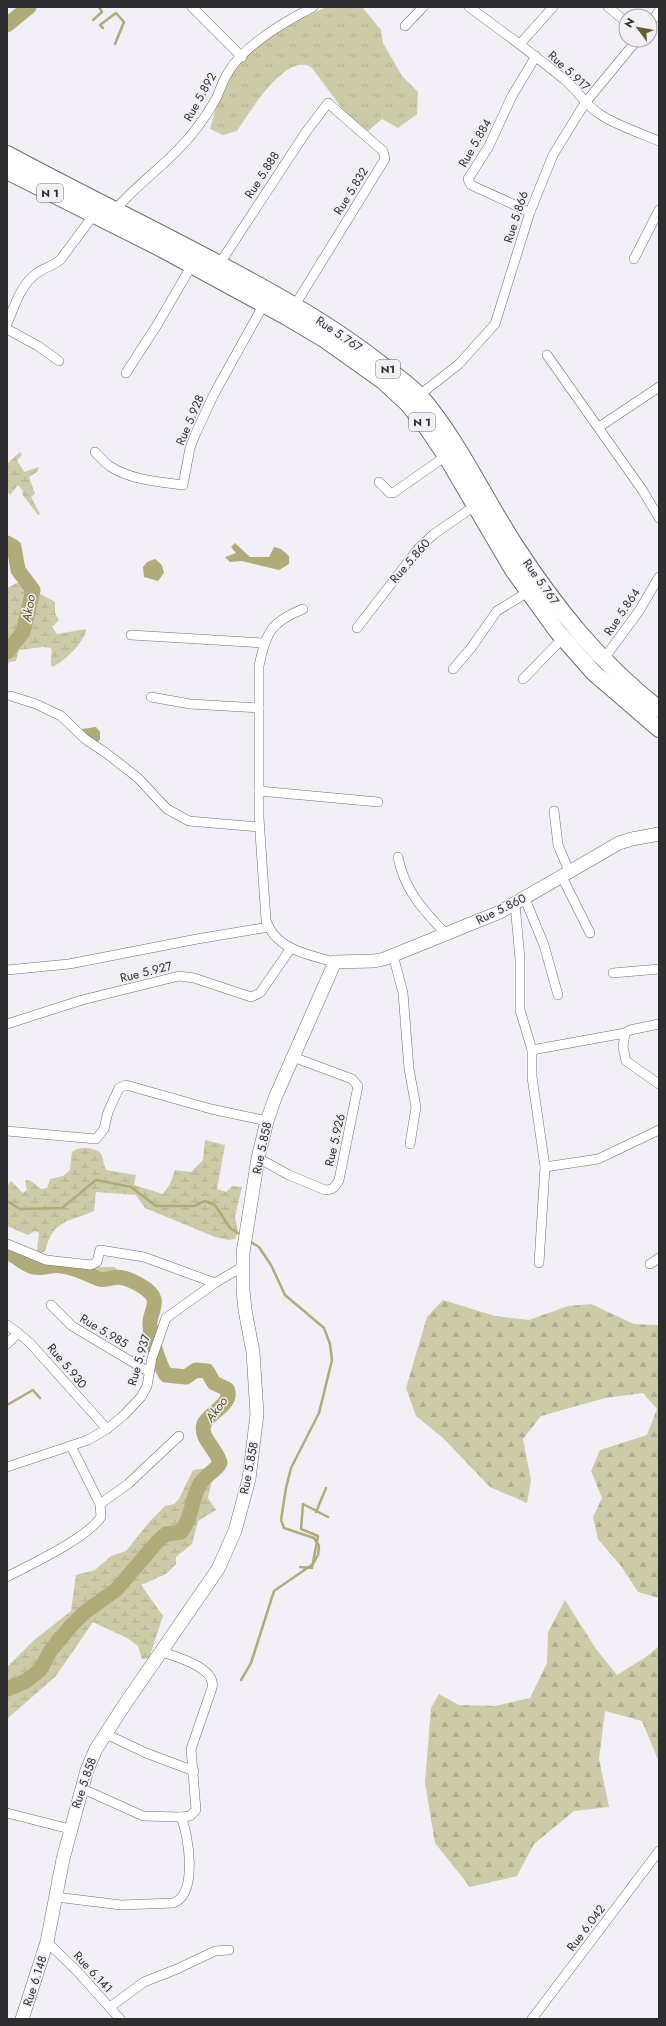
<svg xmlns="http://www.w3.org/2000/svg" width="666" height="2026" font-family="Jost,sans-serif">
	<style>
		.grass { fill: url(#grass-tufts) }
		.forest { fill: url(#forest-firs) }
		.wetland { fill: url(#wetland-marsh) }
		.water { fill: #b0ac7a }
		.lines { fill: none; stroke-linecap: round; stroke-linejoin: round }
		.stream { stroke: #b0ac7a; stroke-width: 2.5 }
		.river { stroke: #b0ac7a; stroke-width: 15 }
		.street-casing { stroke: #6f6d74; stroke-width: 10 }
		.secondary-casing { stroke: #6f6d74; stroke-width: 14 }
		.highway-casing { stroke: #6f6d74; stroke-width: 18 }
		.street { stroke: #fff; stroke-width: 9 }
		.secondary { stroke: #fff; stroke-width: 13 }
		.highway { stroke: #fff; stroke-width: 16 }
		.labels { text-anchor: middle; stroke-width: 3; stroke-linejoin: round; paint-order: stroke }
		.shield { fill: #f2eff7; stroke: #69676c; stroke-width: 1 }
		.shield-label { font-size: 11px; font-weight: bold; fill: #2e2d30 }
		.street-label { font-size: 12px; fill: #2e2d30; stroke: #f2eff7 }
		.water-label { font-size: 13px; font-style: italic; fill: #5a551a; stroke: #f2eff7 }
	</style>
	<defs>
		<pattern id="grass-tufts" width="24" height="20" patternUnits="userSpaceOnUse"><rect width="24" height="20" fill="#cdcaa8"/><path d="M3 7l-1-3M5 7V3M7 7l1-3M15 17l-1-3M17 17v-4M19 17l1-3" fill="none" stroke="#b0ae91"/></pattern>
		<pattern id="forest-firs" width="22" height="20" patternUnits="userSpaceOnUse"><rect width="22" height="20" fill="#cdcaa8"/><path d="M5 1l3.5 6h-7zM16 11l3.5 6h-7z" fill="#b0ae91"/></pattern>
		<pattern id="wetland-marsh" width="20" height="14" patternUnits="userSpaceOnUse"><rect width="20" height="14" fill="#cdcaa8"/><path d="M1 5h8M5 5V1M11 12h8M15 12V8" fill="none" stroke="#b0ae91"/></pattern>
	</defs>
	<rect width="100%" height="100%" fill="#f2eff7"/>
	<path class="grass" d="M 326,7 L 362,7 L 381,30 L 383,43 L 402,76 L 418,92 L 417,114 L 398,128 L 382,119 L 368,131 L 344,111 L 312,68 C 287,50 249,113 237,131 L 223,135 L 210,129 C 214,116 217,103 222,91 C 239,50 288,25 326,7 Z"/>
	<g class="forest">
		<path d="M 443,1300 L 495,1316 L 529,1320 L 568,1306 L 591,1304 L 634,1324 L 659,1325 L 659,1598 L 638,1592 L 621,1566 L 598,1539 L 593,1517 L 602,1498 L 591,1471 L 600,1450 L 647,1435 L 657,1409 L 643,1393 L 605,1398 L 541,1416 L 523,1439 L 531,1480 L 527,1503 L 490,1487 L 443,1438 L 416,1416 L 406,1388 L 427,1317 Z"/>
		<path d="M 565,1600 L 596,1649 L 617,1675 L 646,1657 L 659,1646 L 659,1762 L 642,1721 L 605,1711 L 599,1759 L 609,1807 L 574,1811 L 534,1844 L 517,1876 L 470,1887 L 435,1843 L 425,1783 L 431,1708 L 439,1694 L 459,1705 L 495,1706 L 530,1698 L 547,1663 L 548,1632 Z"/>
	</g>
	<g class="wetland">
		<path d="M 20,452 L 22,455 L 17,460 L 24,472 L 39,467 L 38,471 L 29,477 L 35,494 L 31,497 L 40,514 L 38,515 L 22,494 L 23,491 L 18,485 L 10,495 L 7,491 L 7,464 Z"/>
		<path d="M 19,582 L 55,602 L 55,613 L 59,620 L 52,627 L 57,634 L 86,629 C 85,642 64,662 52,667 C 49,660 53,655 51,648 L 43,647 L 19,650 L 16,661 L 9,662 L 8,664 L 7,685 L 7,588 Z"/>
		<path d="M 205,1140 L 225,1145 L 217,1189 L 226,1192 L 232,1186 L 242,1187 L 235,1216 L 238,1232 L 235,1239 L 228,1240 L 215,1237 L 145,1208 L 136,1195 L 96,1192 L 94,1211 C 68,1223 54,1218 45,1251 L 41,1253 L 37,1251 L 39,1233 L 35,1231 L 28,1235 L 7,1226 L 7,1186 L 11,1181 L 23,1193 L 27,1190 L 25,1181 L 27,1180 L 31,1181 L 41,1189 L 47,1188 L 50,1179 L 63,1176 L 70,1170 L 72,1152 C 78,1146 96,1147 101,1154 C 104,1159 103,1165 106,1170 L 136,1175 L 134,1185 L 163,1194 L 170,1184 L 175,1170 L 191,1172 L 203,1160 Z"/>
		<path d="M 7,1247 L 18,1253 L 24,1260 L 30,1262 L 55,1261 L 96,1267 L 114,1267 L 116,1269 L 113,1273 L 82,1275 L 39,1271 L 31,1269 L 7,1257 Z"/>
		<path d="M 215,1467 L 208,1498 L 216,1510 L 198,1521 L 192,1544 L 176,1557 L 176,1564 L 166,1574 L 141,1585 L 163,1616 L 149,1658 L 142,1659 L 138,1646 L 127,1638 L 93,1622 L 56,1676 L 7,1719 L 7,1667 L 33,1641 L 71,1611 L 76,1575 L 95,1570 L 111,1556 L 126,1551 L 151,1520 L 165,1506 L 174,1504 L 179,1499 L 193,1470 Z"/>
	</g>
	<g class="water">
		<path d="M 235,543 L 250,557 L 269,557 L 274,547 L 281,549 L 289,556 L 289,564 L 279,570 L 242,561 L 230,562 L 225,557 L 236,553 L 231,547 Z"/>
		<path d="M 155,559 L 162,565 L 164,573 L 158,581 L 144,577 L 143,567 L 147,562 Z"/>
		<path d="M 96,727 L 100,732 L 100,740 L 94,744 L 84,737 L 82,729 Z"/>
	</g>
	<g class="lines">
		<g class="stream">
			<path d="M 93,20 L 102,12 L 99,7"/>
			<path d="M 103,28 L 100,25 L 116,13 L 124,22 L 115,44"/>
			<path d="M 7,1201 L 20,1209 L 62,1208 L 96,1180 L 131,1187 L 156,1206 L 194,1206 L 205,1201 L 215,1205 L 230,1228 L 242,1236"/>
			<path d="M 7,1405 L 33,1390 L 40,1398"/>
			<path d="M 316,1512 L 326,1488"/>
			<path d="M 300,1567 L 312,1568 L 318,1536 L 301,1529 L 303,1504 L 328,1517"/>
			<path d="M 241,1680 L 251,1663 L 274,1591 L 313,1564 L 318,1555 L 319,1546 L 314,1538 L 284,1528 L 281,1520 L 286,1488 L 291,1468 L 319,1413 L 332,1360 L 330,1344 L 324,1328 L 285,1295 L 271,1265 L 259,1247 L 249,1241"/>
		</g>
		<g class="river">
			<path d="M 7,25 L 29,7"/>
			<path d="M 7,543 L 14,547 L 18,570 L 33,590 L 23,632 L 7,652"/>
			<path d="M 7,1253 C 17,1255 23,1265 34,1267 C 43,1269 52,1264 61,1266 C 75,1267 86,1274 99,1279 C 105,1281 110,1278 117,1277 C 127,1277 152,1289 154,1299 C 156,1308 150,1314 150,1323 C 149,1334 160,1366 166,1375 L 186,1377 L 196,1370 L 207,1371 L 214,1383 L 227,1389 C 234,1404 209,1412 204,1424 C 199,1438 218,1450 220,1463 C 215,1472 205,1474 199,1486 C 191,1501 192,1518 181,1532 L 166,1534 L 157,1542 L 116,1590 L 85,1612 L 70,1627 L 51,1650 L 40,1670 L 26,1681 L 7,1689"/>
		</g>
		<defs>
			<g id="street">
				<path d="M 192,7 L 242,57"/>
				<path d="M 469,7 C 502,31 535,55 566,81 C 579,92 586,106 601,115 C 618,126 640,133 659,141"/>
				<path d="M 608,7 L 626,22"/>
				<path d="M 650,24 L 659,11"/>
				<path d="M 405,26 L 423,7"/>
				<path d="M 520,44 L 553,7"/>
				<path d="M 116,209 C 139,182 170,162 192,134 C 201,123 209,111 216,99 C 220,90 223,80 229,71 C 245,45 286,21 313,7"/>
				<path d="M 530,212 L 471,185 L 468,179 L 489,146 L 512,96 L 536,56"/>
				<path d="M 634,259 L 659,210"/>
				<path d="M 220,263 L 306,132 L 328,103 L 383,151 L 385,159 L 295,305"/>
				<path d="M 7,324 C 14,307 21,284 37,273 C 45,267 54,266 61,259 L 93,216"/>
				<path d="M 7,329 L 38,346 L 59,361"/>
				<path d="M 547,355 L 643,491 L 659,518"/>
				<path d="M 126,373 L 157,325 L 192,265"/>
				<path d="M 417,397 L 459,364 L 495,324 L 530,212 L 553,155 L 585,103 L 637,40"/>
				<path d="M 599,427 L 659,387"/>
				<path d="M 95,452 C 100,457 105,463 111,467 C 131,480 161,482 183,485 L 190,448 L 195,435 L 214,394 L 264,304"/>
				<path d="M 379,482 L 390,493 L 393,493 L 446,456"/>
				<path d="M 303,609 C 271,622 266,632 259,666 L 259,818 L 266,920 C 275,949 308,955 335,962"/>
				<path d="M 357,628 L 418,549 L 434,534 L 476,505"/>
				<path d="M 131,635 L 264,643"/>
				<path d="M 603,660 L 639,611 L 659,577"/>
				<path d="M 453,669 L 471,648 L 497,611 L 528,592"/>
				<path d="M 523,679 L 563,638"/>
				<path d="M 11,696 L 36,704 L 61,716 L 85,739 L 106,753 L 138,778 L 167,809 L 189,821 L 260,827"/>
				<path d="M 151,697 L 190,704 L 259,708"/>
				<path d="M 259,791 L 378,802"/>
				<path d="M 554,811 L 558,845 L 569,871"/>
				<path d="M 398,857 C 404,890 424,911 446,934"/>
				<path d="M 562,877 L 590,933"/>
				<path d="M 525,899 L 544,945 L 558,995"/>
				<path d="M 515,904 L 520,959 L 520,1010 L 532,1050 L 532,1077 L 545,1167 L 539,1263"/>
				<path d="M 393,955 L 403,993 L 409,1069 L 416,1107 L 410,1144"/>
				<path d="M 7,970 L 69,964 L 197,939 L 269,927"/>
				<path d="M 613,973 L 659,969"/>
				<path d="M 7,1024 L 82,1000 L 179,976 L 194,978 L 251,997 L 260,993 L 291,948"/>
				<path d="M 659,1024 L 630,1030 L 625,1033 L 623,1047 L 626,1061 L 659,1084"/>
				<path d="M 532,1050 L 625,1033"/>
				<path d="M 7,1131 L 96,1139 L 104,1129 L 108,1112 L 119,1088 L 126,1085 L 211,1109 L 267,1121"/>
				<path d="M 258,1158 L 289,1175 L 325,1190 C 333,1190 335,1187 339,1180 L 358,1086 L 352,1079 L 293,1057"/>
				<path d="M 545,1167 L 598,1159 L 659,1130"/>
				<path d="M 7,1244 L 46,1260 L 91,1265 L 97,1262 L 100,1250 L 144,1257 L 215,1283"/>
				<path d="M 650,1264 L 659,1258"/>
				<path d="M 51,1305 L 72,1326 L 149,1372"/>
				<path d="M 7,1325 L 18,1333"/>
				<path d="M 7,1344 L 18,1333 L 30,1343 L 107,1429"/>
				<path d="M 7,1467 L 88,1440 L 107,1429 L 124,1415 L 141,1397 L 147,1386 L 152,1358 L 166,1318 L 215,1283 L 242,1267"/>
				<path d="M 100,1504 L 128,1484 L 179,1436"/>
				<path d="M 7,1577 C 31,1564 86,1539 101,1517 L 100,1504 L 71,1446"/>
				<path d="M 106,1734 L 146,1753 L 194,1771"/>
				<path d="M 81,1788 L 143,1816 L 181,1817 L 190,1816 L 196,1810 L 191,1749 L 212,1688 C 217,1668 177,1657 162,1652"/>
				<path d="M 7,1813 L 70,1829"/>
				<path d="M 56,1897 L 121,1905 L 173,1903 C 198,1895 189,1836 181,1817"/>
				<path d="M 47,1942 L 77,1971 L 120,2019"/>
				<path d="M 110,2007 L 144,1982 L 177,1969 L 215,1951 L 229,1950"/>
				<path d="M 532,2019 L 659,1851"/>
			</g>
			<path id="secondary" d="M 22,2019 L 47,1942 L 63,1859 L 87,1770 L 96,1749 L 123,1707 L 218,1569 L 235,1531 L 249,1479 L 257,1414 L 253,1352 L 245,1310 L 243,1290 L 243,1253 L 258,1158 L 267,1121 L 275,1098 L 335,962 L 374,961 L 384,959 L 500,912 L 619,843 L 632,839 L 659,834"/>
			<g id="highway">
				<path d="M 7,154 C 96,202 188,245 276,295 C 315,317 351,340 386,368 C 397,376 410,386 420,396 C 458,440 483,496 515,545 C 556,608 599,662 659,709"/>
				<path d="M 7,171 L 162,249 L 287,317 L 324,339 L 383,381 L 408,404 L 427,428 L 446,456 L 513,570 L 557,631 L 594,673 L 659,729"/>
			</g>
		</defs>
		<use href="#street" class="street-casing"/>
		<use href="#secondary" class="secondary-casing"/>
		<use href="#highway" class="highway-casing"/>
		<use href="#street" class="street"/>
		<use href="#secondary" class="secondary"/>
		<use href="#highway" class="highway"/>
	</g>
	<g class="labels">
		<g class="shield">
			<rect x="37" y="184" width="26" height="18" rx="3"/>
			<rect x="376" y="360" width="24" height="18" rx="3"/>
			<rect x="409" y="413" width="26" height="18" rx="3"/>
		</g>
		<g class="shield-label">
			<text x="50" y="197">N 1</text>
			<text x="388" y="373">N1</text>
			<text x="422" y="426">N 1</text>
		</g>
		<g class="street-label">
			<text transform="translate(569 71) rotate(43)" y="4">Rue 5.917</text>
			<text transform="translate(200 97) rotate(-61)" y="4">Rue 5.892</text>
			<text transform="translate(475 143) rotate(-60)" y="4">Rue 5.884</text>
			<text transform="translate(262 175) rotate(-57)" y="4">Rue 5.888</text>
			<text transform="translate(351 191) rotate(-58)" y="4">Rue 5.832</text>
			<text transform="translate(516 217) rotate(-72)" y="4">Rue 5.866</text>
			<text transform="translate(339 334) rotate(34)" y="4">Rue 5.767</text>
			<text transform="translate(190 420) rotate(-67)" y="4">Rue 5.928</text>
			<text transform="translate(410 561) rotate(-49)" y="4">Rue 5.860</text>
			<text transform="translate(541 582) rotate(55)" y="4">Rue 5.767</text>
			<text transform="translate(622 612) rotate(-56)" y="4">Rue 5.864</text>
			<text transform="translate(501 909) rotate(-26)" y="4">Rue 5.860</text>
			<text transform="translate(146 972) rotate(-14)" y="4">Rue 5.927</text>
			<text transform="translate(335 1140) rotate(-77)" y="4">Rue 5.926</text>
			<text transform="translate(262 1148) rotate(-78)" y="4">Rue 5.858</text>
			<text transform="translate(104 1331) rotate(31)" y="4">Rue 5.985</text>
			<text transform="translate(139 1360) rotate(-74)" y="4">Rue 5.937</text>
			<text transform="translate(67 1366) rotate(50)" y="4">Rue 5.930</text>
			<text transform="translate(249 1468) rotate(-79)" y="4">Rue 5.858</text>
			<text transform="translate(84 1783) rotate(-71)" y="4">Rue 5.858</text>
			<text transform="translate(586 1928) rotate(-53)" y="4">Rue 6.042</text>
			<text transform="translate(93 1972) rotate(47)" y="4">Rue 6.141</text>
			<text transform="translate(35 1981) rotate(-72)" y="4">Rue 6.148</text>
		</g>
		<g class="water-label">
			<text transform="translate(28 608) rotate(-80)" y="5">Akoo</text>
			<text transform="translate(216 1409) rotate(-53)" y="5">Akoo</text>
		</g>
	</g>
	<rect width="666" height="2026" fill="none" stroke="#2e2d30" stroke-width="16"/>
	<g transform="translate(638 28) rotate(302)"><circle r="19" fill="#f2eff7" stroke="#a4a1a7"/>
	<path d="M0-3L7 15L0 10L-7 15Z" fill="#645f2c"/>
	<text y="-6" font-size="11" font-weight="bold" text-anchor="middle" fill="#2e2d30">N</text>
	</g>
</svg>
